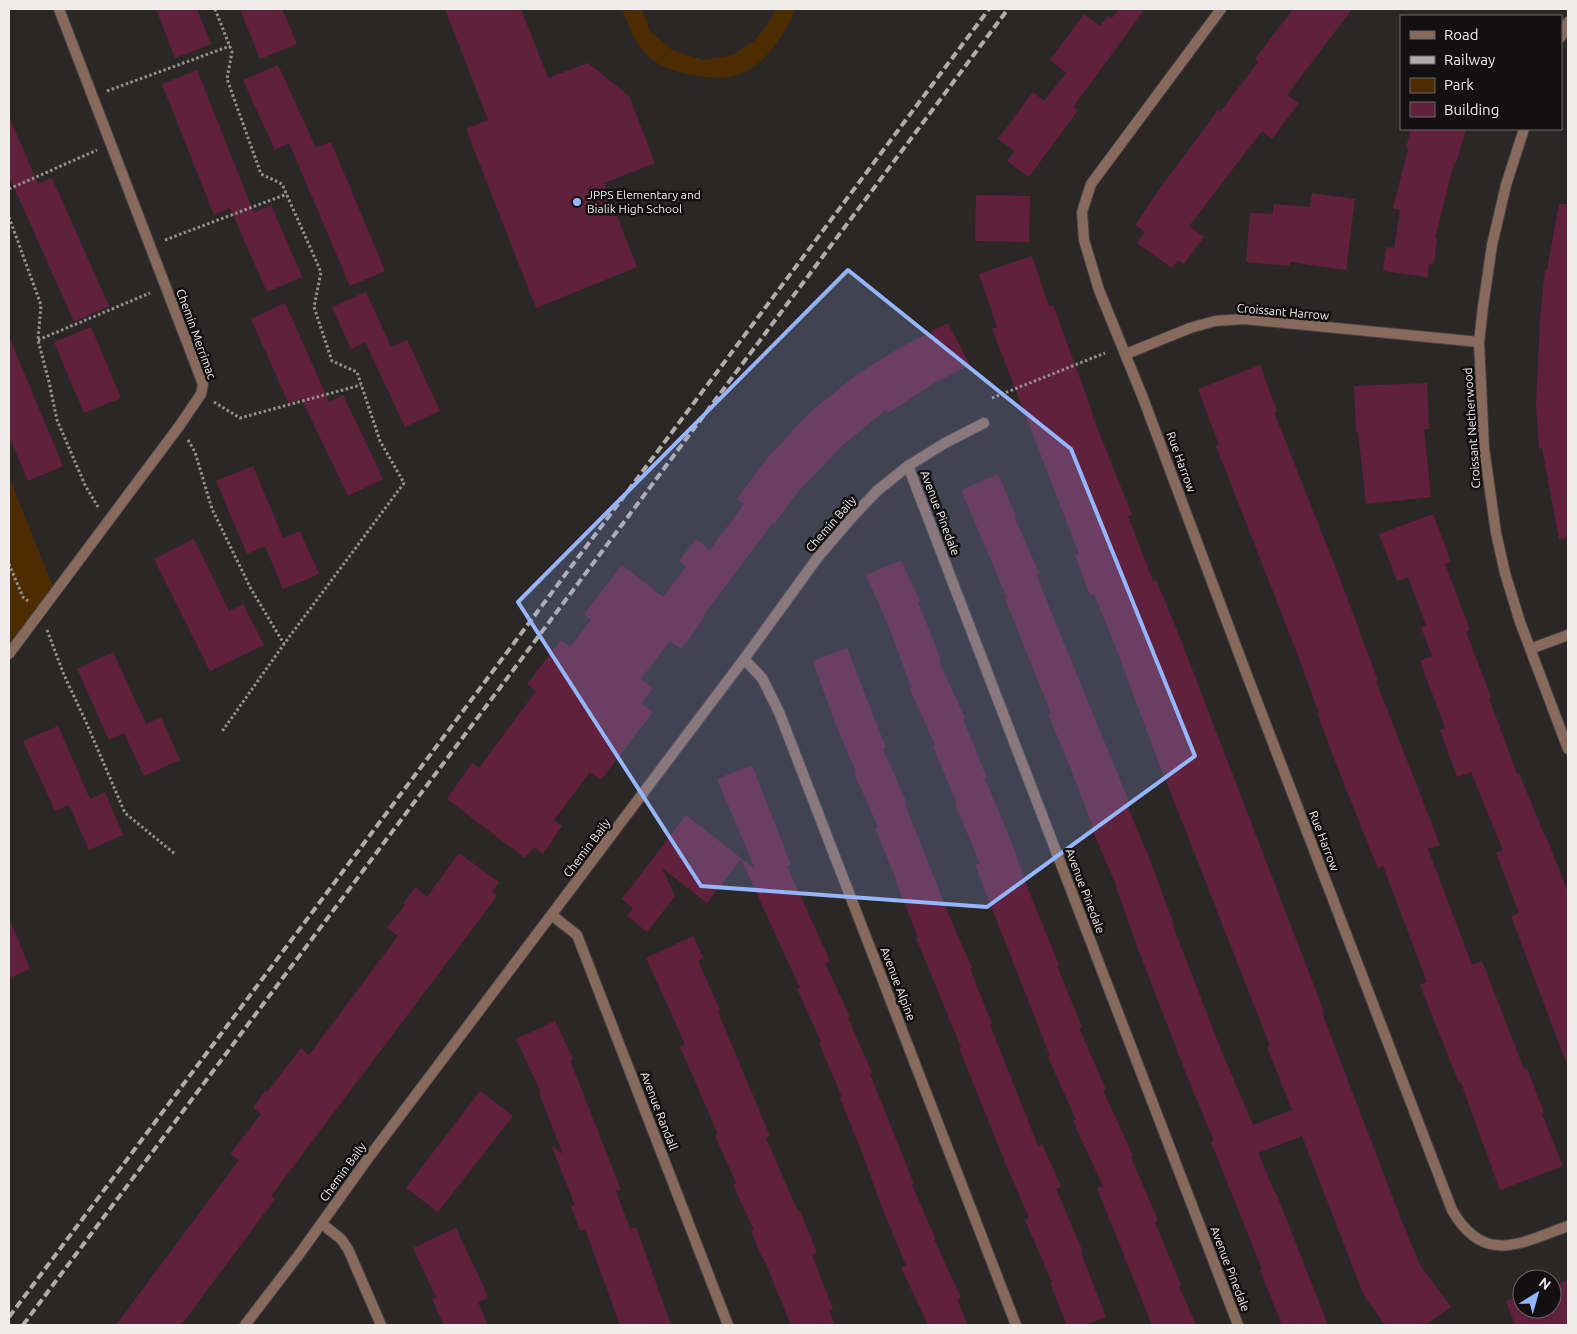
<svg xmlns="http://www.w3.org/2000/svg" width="1577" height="1334" font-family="Ubuntu,sans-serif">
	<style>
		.green { fill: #4d2c01 }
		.building { fill: #61213c }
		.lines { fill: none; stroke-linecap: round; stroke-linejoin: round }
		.street-casing { stroke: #474343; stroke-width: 12 }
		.path { stroke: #969292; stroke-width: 3; stroke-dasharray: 2.5 2.5; stroke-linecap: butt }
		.street { stroke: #886a5d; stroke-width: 10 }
		.rail { stroke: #afacac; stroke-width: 4; stroke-dasharray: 8 4; stroke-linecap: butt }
		.marked { fill: #95b6fd; fill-opacity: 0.2; stroke: #95b6fd; stroke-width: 4; stroke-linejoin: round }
		.poi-dot { fill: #95b6fd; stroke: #121010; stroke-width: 2 }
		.labels { text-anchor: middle; stroke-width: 5; stroke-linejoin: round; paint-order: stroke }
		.poi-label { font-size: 12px; fill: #f0eded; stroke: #121010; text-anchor: start }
		.street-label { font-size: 12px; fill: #f0eded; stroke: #121010 }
	</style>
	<rect width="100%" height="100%" fill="#2c2727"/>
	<g class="green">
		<path d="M 622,9 L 642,9 L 650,31 L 672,50 L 703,60 L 733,55 L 754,41 L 767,25 L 776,9 L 795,9 C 788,31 765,64 743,73 C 727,80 709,78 693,75 C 683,74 662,67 654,61 C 635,46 631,30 622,9 Z"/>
		<path d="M 9,477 L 55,592 L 9,653 Z"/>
	</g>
	<g class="building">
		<path d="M 156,9 L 197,9 L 211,44 L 175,58 Z"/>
		<path d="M 240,9 L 282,9 L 297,44 L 260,59 Z"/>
		<path d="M 445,9 L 521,9 L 548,78 L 588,63 L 629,96 L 655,163 L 604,183 L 637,267 L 536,308 L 466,129 L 488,120 Z"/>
		<path d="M 1119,9 L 1145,9 L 1073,107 L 1078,110 L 1029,177 L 1007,161 L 1015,151 L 998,139 L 1033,92 L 1044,101 L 1066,73 L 1050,60 L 1084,14 L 1100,26 L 1108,16 L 1111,19 Z"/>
		<path d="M 1293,9 L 1352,9 L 1287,95 L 1299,103 L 1272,139 L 1262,131 L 1189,226 L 1204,237 L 1184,264 L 1178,260 L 1172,268 L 1137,243 L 1145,232 L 1135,225 L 1161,187 L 1218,110 L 1220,112 L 1258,62 L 1255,59 Z"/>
		<path d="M 278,65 L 316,148 L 331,142 L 385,271 L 350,286 L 289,143 L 275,150 L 243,80 Z"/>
		<path d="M 197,70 L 254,213 L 271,205 L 302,277 L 267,292 L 230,208 L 214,215 L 162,84 Z"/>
		<path d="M 9,116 L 38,184 L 52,178 L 109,306 L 74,322 L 9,176 Z"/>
		<path d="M 1411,129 L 1466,129 L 1456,163 L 1454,163 L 1435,238 L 1437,239 L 1434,263 L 1429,265 L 1428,277 L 1383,271 L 1386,247 L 1394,248 L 1400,210 L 1393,208 L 1408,149 L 1406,148 Z"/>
		<path d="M 1312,193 L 1355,199 L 1346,270 L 1290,262 L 1289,266 L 1246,262 L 1250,213 L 1273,214 L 1273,204 L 1310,207 Z"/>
		<path d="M 976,195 L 1030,196 L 1029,242 L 975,241 Z"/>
		<path d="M 1559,204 L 1568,204 L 1568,538 L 1559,539 L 1542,448 L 1539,448 L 1536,404 L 1540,319 L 1545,270 L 1547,270 Z"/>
		<path d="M 1032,256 L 1049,307 L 1053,305 L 1093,414 L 1092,415 L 1132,515 L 1128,516 L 1153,581 L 1156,580 L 1177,630 L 1306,965 L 1324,1012 L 1322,1013 L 1401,1219 L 1420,1265 L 1451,1307 L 1425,1325 L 1385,1325 L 1364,1296 L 1302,1136 L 1258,1153 L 1275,1193 L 1276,1193 L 1328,1325 L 1282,1325 L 1260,1270 L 1262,1269 L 1211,1142 L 1214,1141 L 1187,1076 L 1138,949 L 1116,887 L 1117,887 L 1092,829 L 1094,829 L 1070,767 L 1048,714 L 1051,713 L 1005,599 L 1007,598 L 961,490 L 998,474 L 1016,516 L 1014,516 L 1039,573 L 1036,574 L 1059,631 L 1130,804 L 1127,805 L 1150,860 L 1174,925 L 1173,926 L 1221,1050 L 1253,1125 L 1292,1110 L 1267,1047 L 1270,1046 L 1154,750 L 1114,643 L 1094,594 L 1090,595 L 1075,555 L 1079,554 L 992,329 L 997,327 L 979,274 Z"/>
		<path d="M 366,292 L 391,347 L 407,340 L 440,411 L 405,427 L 365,342 L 351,349 L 332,307 Z"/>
		<path d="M 285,303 L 329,402 L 343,395 L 383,479 L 348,496 L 301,398 L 289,404 L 251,319 Z"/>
		<path d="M 948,323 L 970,365 L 936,382 L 888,413 L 886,410 L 843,445 L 796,494 L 774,525 L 772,524 L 703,616 L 705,617 L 681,649 L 670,641 L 641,679 L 653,688 L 641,703 L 653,712 L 601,780 L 590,772 L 554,820 L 562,826 L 543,854 L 534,847 L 525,858 L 447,799 L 472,763 L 479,768 L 536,691 L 527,684 L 561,640 L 570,647 L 591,620 L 584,614 L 622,565 L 663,597 L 686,566 L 679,561 L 696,539 L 710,550 L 744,504 L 737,499 L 764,462 L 809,413 L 856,375 L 901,347 Z"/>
		<path d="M 91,327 L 121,398 L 84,413 L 54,342 Z"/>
		<path d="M 9,337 L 63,466 L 28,481 L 9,436 Z"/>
		<path d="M 1260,365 L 1277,411 L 1274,412 L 1342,584 L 1378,681 L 1376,681 L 1440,845 L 1428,849 L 1472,965 L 1482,961 L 1524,1069 L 1527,1068 L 1544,1113 L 1542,1114 L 1563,1166 L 1500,1190 L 1461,1083 L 1459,1083 L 1420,985 L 1427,982 L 1383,866 L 1378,869 L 1335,761 L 1318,715 L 1319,714 L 1299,658 L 1216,446 L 1219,445 L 1198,389 Z"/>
		<path d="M 1427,383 L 1429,429 L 1424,429 L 1431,497 L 1366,504 L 1358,432 L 1356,432 L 1354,386 Z"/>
		<path d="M 253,466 L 283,538 L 300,531 L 319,574 L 283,589 L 265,546 L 247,554 L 216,481 Z"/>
		<path d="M 1433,514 L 1451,562 L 1445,564 L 1470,630 L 1466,632 L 1491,697 L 1489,698 L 1517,774 L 1519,773 L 1544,834 L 1545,834 L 1568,892 L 1568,1062 L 1566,1062 L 1511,916 L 1519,913 L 1496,853 L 1503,850 L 1471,772 L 1457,777 L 1440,730 L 1445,728 L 1420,661 L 1432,656 L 1421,627 L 1426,625 L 1408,577 L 1397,581 L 1379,534 Z"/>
		<path d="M 194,539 L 229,611 L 243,604 L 264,645 L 210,671 L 154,559 Z"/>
		<path d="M 901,560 L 920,601 L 918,602 L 941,660 L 939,661 L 965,718 L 963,719 L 987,778 L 985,779 L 1009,836 L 1032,899 L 1059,965 L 1057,966 L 1082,1027 L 1079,1028 L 1106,1089 L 1103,1090 L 1133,1156 L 1131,1157 L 1158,1221 L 1155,1222 L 1181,1285 L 1179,1286 L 1196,1325 L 1152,1325 L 1097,1188 L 1103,1186 L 1073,1121 L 1076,1120 L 1048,1057 L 1050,1056 L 975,865 L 980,863 L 955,805 L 957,804 L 933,746 L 935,745 L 909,687 L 911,687 L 889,627 L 866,575 Z"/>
		<path d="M 847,648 L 886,748 L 883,749 L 907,803 L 905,804 L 948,913 L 972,968 L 970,969 L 992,1024 L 990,1025 L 1038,1146 L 1042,1144 L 1061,1187 L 1056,1189 L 1083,1252 L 1081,1253 L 1106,1317 L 1085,1325 L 1067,1325 L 1050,1283 L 1052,1282 L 1025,1220 L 1029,1218 L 1007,1167 L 959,1048 L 961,1047 L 916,938 L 918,937 L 896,882 L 897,882 L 875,828 L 878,827 L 854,773 L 856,772 L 833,718 L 813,661 Z"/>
		<path d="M 113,652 L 146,724 L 161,717 L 180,760 L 144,776 L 124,733 L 109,740 L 77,669 Z"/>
		<path d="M 58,726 L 90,799 L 105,792 L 123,835 L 89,850 L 69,805 L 55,811 L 23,741 Z"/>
		<path d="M 752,765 L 791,865 L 787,866 L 830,961 L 825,963 L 850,1017 L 848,1018 L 872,1073 L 870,1074 L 914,1184 L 912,1185 L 935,1238 L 934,1239 L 961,1298 L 957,1299 L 968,1325 L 928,1325 L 901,1267 L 906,1265 L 882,1208 L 862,1152 L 840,1098 L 842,1097 L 819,1043 L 821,1042 L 797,989 L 800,988 L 741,859 L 707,903 L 662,868 L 675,896 L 647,932 L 627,916 L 633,908 L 622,899 L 686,815 L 755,869 L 717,779 Z"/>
		<path d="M 459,853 L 499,882 L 492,892 L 497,896 L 271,1196 L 275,1199 L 181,1325 L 116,1325 L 239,1160 L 230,1154 L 261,1114 L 253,1108 L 265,1091 L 267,1092 L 301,1048 L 309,1055 L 398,936 L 387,928 L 405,905 L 403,904 L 415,887 L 427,897 Z"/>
		<path d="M 9,918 L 30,969 L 9,978 Z"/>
		<path d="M 693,936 L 703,958 L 698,961 L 720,1010 L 718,1012 L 770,1136 L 766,1138 L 798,1212 L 800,1211 L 817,1253 L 812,1255 L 833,1309 L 829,1311 L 835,1325 L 791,1325 L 763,1257 L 762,1258 L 751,1231 L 754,1230 L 733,1185 L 736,1183 L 715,1136 L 718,1134 L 680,1047 L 685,1044 L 646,958 Z"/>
		<path d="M 555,1021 L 573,1059 L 570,1060 L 621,1190 L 616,1191 L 630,1229 L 636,1227 L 671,1325 L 620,1325 L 585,1229 L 580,1231 L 571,1206 L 575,1205 L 551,1145 L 563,1154 L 539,1093 L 541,1092 L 516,1039 Z"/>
		<path d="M 480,1091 L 513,1116 L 438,1212 L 406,1188 Z"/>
		<path d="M 456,1228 L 485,1290 L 488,1298 L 478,1302 L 488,1325 L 444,1325 L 432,1299 L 436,1297 L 413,1248 Z"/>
		<path d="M 1568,1280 L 1568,1325 L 1515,1325 L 1506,1301 L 1522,1295 L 1522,1309 L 1552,1309 L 1552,1287 Z"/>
	</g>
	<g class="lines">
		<defs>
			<g id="street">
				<path d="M 1221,9 L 1091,184 L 1082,212 L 1084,240 L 1099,290 L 1143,398 L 1245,670 L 1452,1210 C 1484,1266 1521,1243 1568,1226"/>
				<path d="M 1561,37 L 1568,22"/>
				<path d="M 1524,129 L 1506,185 L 1492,245 L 1483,307 L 1479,342 L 1484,448 L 1496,533 L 1505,573 L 1520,622 L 1568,749"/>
				<path d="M 1126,354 L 1190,328 L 1215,321 L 1244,319 L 1479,342"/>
				<path d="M 908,466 L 1238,1325"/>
				<path d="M 1530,649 L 1568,635"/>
				<path d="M 9,654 L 180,425 L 201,394 L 203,384 L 59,9"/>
				<path d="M 744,659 L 762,678 L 779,712 L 1016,1325"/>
				<path d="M 553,916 L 577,935 L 728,1325"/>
				<path d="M 322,1224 L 341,1239 L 348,1249 L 381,1325"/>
				<path d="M 245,1325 L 298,1256 L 369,1157 L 744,659 L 818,557 L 854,515 L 878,490 L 908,466 L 945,443 L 984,423"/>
			</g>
		</defs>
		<use href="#street" class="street-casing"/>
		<g class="path">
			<path d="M 215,9 L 232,52 L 227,79 L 261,174 L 282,184 L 321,272 L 314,307 L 332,361 L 357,372 L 380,441 L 404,483 L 284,644 L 221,733"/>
			<path d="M 107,91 L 230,46"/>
			<path d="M 9,189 L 97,150"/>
			<path d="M 9,217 L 41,305 L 38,340 L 49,382 L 57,420 L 85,485 L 98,507"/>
			<path d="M 165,240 L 287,194"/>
			<path d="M 38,340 L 150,293"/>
			<path d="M 992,398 L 1105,353"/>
			<path d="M 214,402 L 240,418 L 361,385"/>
			<path d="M 188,440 L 195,452 L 212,509 L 251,589 L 284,644"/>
			<path d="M 9,564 L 23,597 L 28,601"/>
			<path d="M 47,630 L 64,675 L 86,722 L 125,813 L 175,854"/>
		</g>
		<use href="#street" class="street"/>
		<g class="rail">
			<path d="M 9,1317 L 989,9"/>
			<path d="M 23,1325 L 1008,9"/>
		</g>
	</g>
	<path class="marked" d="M 848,270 L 1071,449 L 1195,756 L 987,907 L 701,886 L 518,602 Z"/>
	<circle class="poi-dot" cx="577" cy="202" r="5"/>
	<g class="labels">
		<g class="poi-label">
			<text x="587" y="199">JPPS Elementary and<tspan x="587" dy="14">Bialik High School</tspan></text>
		</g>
		<g class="street-label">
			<text transform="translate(1283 312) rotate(5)" y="4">Croissant Harrow</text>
			<text transform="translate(196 334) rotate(70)" y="4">Chemin Merrimac</text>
			<text transform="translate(1472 428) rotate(-94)" y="4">Croissant Netherwood</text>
			<text transform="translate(1181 462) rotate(70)" y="4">Rue Harrow</text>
			<text transform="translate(940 513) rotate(69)" y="4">Avenue Pinedale</text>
			<text transform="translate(831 524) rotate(-49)" y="4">Chemin Baily</text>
			<text transform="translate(1324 841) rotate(69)" y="4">Rue Harrow</text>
			<text transform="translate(587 848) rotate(-53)" y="4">Chemin Baily</text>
			<text transform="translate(1085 891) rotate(69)" y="4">Avenue Pinedale</text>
			<text transform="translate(898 984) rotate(69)" y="4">Avenue Alpine</text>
			<text transform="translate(659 1111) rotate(69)" y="4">Avenue Randall</text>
			<text transform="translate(343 1172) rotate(-54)" y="4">Chemin Baily</text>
			<text transform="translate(1230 1269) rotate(69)" y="4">Avenue Pinedale</text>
		</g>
	</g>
	<rect width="1577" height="1334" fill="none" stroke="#f0eded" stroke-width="20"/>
	<rect x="1400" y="15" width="162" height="115" fill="#121010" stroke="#6b6868"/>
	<rect x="1410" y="31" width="25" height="8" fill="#886a5d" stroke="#6b6868"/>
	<text x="1444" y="40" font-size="15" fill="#f0eded">Road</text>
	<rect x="1410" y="56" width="25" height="8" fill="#afacac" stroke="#6b6868"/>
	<text x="1444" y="65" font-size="15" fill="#f0eded">Railway</text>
	<rect x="1410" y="78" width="25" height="15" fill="#4d2c01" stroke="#6b6868"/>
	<text x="1444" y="90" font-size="15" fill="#f0eded">Park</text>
	<rect x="1410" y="102" width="25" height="15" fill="#61213c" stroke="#6b6868"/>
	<text x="1444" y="115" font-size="15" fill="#f0eded">Building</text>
	<g transform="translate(1537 1294) rotate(37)"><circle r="24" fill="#121010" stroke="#6b6868"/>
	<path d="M0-4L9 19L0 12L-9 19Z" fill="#95b6fd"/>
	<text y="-8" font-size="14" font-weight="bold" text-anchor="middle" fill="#f0eded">N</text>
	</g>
</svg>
